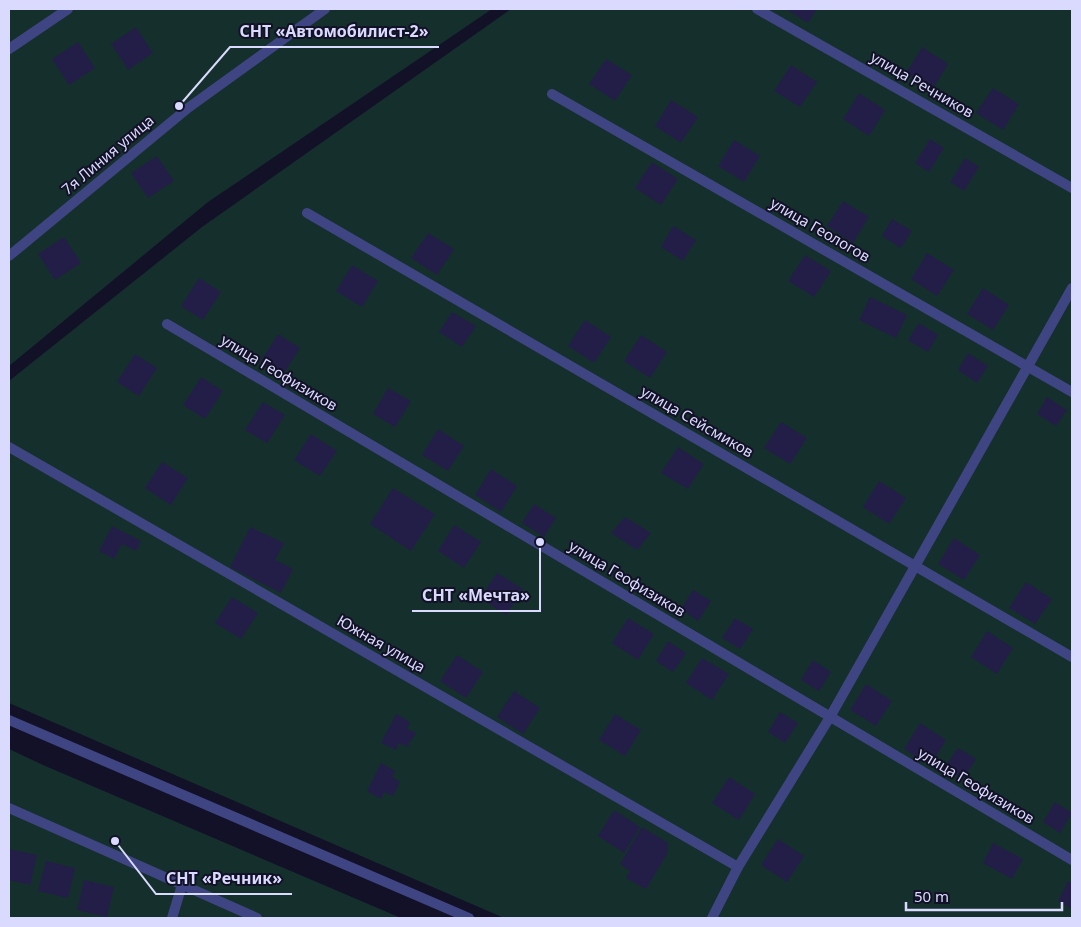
<svg xmlns="http://www.w3.org/2000/svg" width="1081" height="927" font-family="'Noto Sans',sans-serif">
	<style>
		.green { fill: #15302c }
		.building { fill: #221e47 }
		.lines { fill: none; stroke-linecap: round; stroke-linejoin: round }
		.minor { stroke: #3f4583; stroke-width: 10 }
		.tertiary { stroke: #3f4583; stroke-width: 10 }
		.labels { text-anchor: middle; stroke-width: 4; stroke-linejoin: round; paint-order: stroke }
		.street-label { font-size: 15px; fill: #d9dafd; stroke: #121127 }
		.leader { fill: none; stroke: #d9dafd; stroke-width: 2 }
		.callout-dot { fill: #d9dafd; stroke: #121127; stroke-width: 2 }
		.callout-label { font-size: 16px; text-anchor: middle; font-weight: bold; fill: #d9dafd; stroke: #121127; stroke-width: 4; stroke-linejoin: round; paint-order: stroke }
	</style>
	<rect width="100%" height="100%" fill="#121127"/>
	<g class="green">
		<path d="M 9,9 L 492,9 L 208,202 L 9,366 Z"/>
		<path d="M 511,9 L 1072,9 L 1072,918 L 504,918 L 9,703 L 9,381 L 202,227 Z"/>
		<path d="M 9,749 L 43,765 L 401,918 L 9,918 Z"/>
	</g>
	<g class="building">
		<path d="M 786,9 L 817,9 L 808,23 Z"/>
		<path d="M 136,27 L 153,53 L 128,70 L 111,44 Z"/>
		<path d="M 78,42 L 95,68 L 69,85 L 52,59 Z"/>
		<path d="M 922,47 L 948,64 L 932,90 L 906,73 Z"/>
		<path d="M 606,59 L 632,75 L 615,101 L 589,84 Z"/>
		<path d="M 791,65 L 817,82 L 800,107 L 774,91 Z"/>
		<path d="M 993,88 L 1019,104 L 1003,130 L 976,113 Z"/>
		<path d="M 859,93 L 885,110 L 869,136 L 843,119 Z"/>
		<path d="M 671,100 L 698,117 L 681,143 L 655,126 Z"/>
		<path d="M 930,139 L 944,148 L 929,172 L 915,163 Z"/>
		<path d="M 734,140 L 760,156 L 744,182 L 718,166 Z"/>
		<path d="M 157,156 L 174,181 L 148,198 L 131,173 Z"/>
		<path d="M 965,158 L 979,167 L 964,191 L 950,182 Z"/>
		<path d="M 652,162 L 678,179 L 661,205 L 635,188 Z"/>
		<path d="M 843,201 L 869,217 L 853,243 L 827,226 Z"/>
		<path d="M 892,219 L 912,231 L 901,248 L 882,236 Z"/>
		<path d="M 673,226 L 696,240 L 683,261 L 661,247 Z"/>
		<path d="M 428,233 L 454,249 L 437,275 L 411,258 Z"/>
		<path d="M 64,237 L 81,263 L 55,280 L 38,254 Z"/>
		<path d="M 927,253 L 954,270 L 937,296 L 911,279 Z"/>
		<path d="M 805,255 L 831,271 L 814,297 L 788,281 Z"/>
		<path d="M 352,265 L 378,281 L 362,307 L 336,291 Z"/>
		<path d="M 199,278 L 221,292 L 203,320 L 181,306 Z"/>
		<path d="M 983,288 L 1009,305 L 993,330 L 967,314 Z"/>
		<path d="M 870,297 L 907,315 L 896,338 L 859,320 Z"/>
		<path d="M 452,312 L 476,326 L 462,347 L 439,332 Z"/>
		<path d="M 585,320 L 611,337 L 594,363 L 568,346 Z"/>
		<path d="M 919,323 L 938,335 L 928,352 L 908,340 Z"/>
		<path d="M 278,334 L 300,348 L 282,376 L 260,362 Z"/>
		<path d="M 641,335 L 667,352 L 650,378 L 624,361 Z"/>
		<path d="M 968,353 L 988,366 L 977,383 L 958,370 Z"/>
		<path d="M 135,354 L 157,368 L 139,396 L 117,382 Z"/>
		<path d="M 201,377 L 223,391 L 205,419 L 183,405 Z"/>
		<path d="M 388,388 L 411,401 L 395,427 L 373,414 Z"/>
		<path d="M 1047,397 L 1067,410 L 1056,426 L 1037,414 Z"/>
		<path d="M 263,402 L 285,415 L 267,443 L 245,430 Z"/>
		<path d="M 781,422 L 807,438 L 790,464 L 764,448 Z"/>
		<path d="M 438,429 L 464,446 L 448,471 L 422,455 Z"/>
		<path d="M 311,434 L 337,451 L 320,476 L 294,460 Z"/>
		<path d="M 678,447 L 704,464 L 688,489 L 661,473 Z"/>
		<path d="M 162,462 L 188,478 L 171,505 L 145,488 Z"/>
		<path d="M 491,469 L 517,486 L 501,512 L 475,495 Z"/>
		<path d="M 879,481 L 906,498 L 889,524 L 863,507 Z"/>
		<path d="M 393,488 L 435,514 L 411,551 L 370,524 Z"/>
		<path d="M 534,504 L 556,518 L 544,537 L 522,523 Z"/>
		<path d="M 625,517 L 651,533 L 637,550 L 611,533 Z"/>
		<path d="M 454,525 L 481,542 L 464,568 L 438,551 Z"/>
		<path d="M 112,526 L 141,541 L 136,551 L 122,544 L 114,559 L 99,551 Z"/>
		<path d="M 250,527 L 284,543 L 275,560 L 293,569 L 281,593 L 230,567 Z"/>
		<path d="M 954,538 L 980,555 L 964,580 L 938,564 Z"/>
		<path d="M 497,573 L 523,589 L 506,615 L 480,598 Z"/>
		<path d="M 1026,582 L 1052,599 L 1035,624 L 1009,608 Z"/>
		<path d="M 693,590 L 711,601 L 698,621 L 681,609 Z"/>
		<path d="M 232,597 L 258,613 L 241,639 L 215,623 Z"/>
		<path d="M 628,618 L 654,634 L 638,660 L 612,643 Z"/>
		<path d="M 735,618 L 753,629 L 740,649 L 722,638 Z"/>
		<path d="M 987,631 L 1013,648 L 997,674 L 971,657 Z"/>
		<path d="M 668,641 L 686,653 L 673,672 L 656,661 Z"/>
		<path d="M 457,655 L 483,672 L 466,698 L 440,681 Z"/>
		<path d="M 702,658 L 729,674 L 712,700 L 686,683 Z"/>
		<path d="M 813,660 L 831,672 L 819,691 L 801,680 Z"/>
		<path d="M 866,684 L 892,701 L 876,726 L 850,710 Z"/>
		<path d="M 514,691 L 540,708 L 523,734 L 497,717 Z"/>
		<path d="M 780,712 L 798,723 L 785,743 L 768,732 Z"/>
		<path d="M 396,714 L 410,722 L 407,729 L 416,733 L 407,747 L 399,743 L 396,750 L 381,743 Z"/>
		<path d="M 615,714 L 641,730 L 625,756 L 599,740 Z"/>
		<path d="M 920,723 L 946,740 L 930,766 L 904,749 Z"/>
		<path d="M 958,748 L 976,759 L 963,779 L 945,767 Z"/>
		<path d="M 381,763 L 395,771 L 392,777 L 400,782 L 393,796 L 384,792 L 381,799 L 367,791 Z"/>
		<path d="M 729,777 L 755,794 L 739,820 L 712,803 Z"/>
		<path d="M 1055,802 L 1072,813 L 1060,833 L 1043,822 Z"/>
		<path d="M 614,810 L 640,827 L 624,853 L 598,836 Z"/>
		<path d="M 642,827 L 668,843 L 668,852 L 646,889 L 626,878 L 630,871 L 620,864 Z"/>
		<path d="M 778,839 L 804,856 L 787,882 L 761,865 Z"/>
		<path d="M 993,843 L 1023,859 L 1012,879 L 983,863 Z"/>
		<path d="M 9,849 L 37,855 L 30,885 L 9,880 Z"/>
		<path d="M 46,861 L 75,868 L 68,898 L 38,891 Z"/>
		<path d="M 84,880 L 114,887 L 107,917 L 77,910 Z"/>
		<path d="M 1068,881 L 1072,883 L 1072,909 L 1058,901 Z"/>
	</g>
	<g class="lines">
		<g class="minor">
			<path d="M 757,9 L 1072,188"/>
			<path d="M 9,49 L 68,9"/>
			<path d="M 552,94 L 1072,392"/>
			<path d="M 307,213 L 1072,657"/>
			<path d="M 9,256 L 188,108 L 325,9"/>
			<path d="M 167,324 L 1072,860"/>
			<path d="M 9,447 L 738,867"/>
			<path d="M 9,808 L 257,918"/>
			<path d="M 172,918 L 182,885"/>
			<path d="M 712,918 L 738,867 L 830,717 L 1072,288"/>
		</g>
		<path class="tertiary" d="M 9,720 L 469,918"/>
	</g>
	<g class="labels">
		<g class="street-label">
			<text transform="translate(922 85) rotate(30)" y="5">улица Речников</text>
			<text transform="translate(108 155) rotate(-40)" y="5">7я Линия улица</text>
			<text transform="translate(820 230) rotate(30)" y="5">улица Геологов</text>
			<text transform="translate(279 373) rotate(31)" y="5">улица Геофизиков</text>
			<text transform="translate(697 422) rotate(30)" y="5">улица Сейсмиков</text>
			<text transform="translate(627 579) rotate(31)" y="5">улица Геофизиков</text>
			<text transform="translate(381 644) rotate(30)" y="5">Южная улица</text>
			<text transform="translate(976 786) rotate(31)" y="5">улица Геофизиков</text>
		</g>
	</g>
	<path class="leader" d="M179 106L230 47H439M540 542L540 611H412M115 841L156 894H292"/>
	<g class="callout-dot">
		<circle cx="179" cy="106" r="5"/>
		<circle cx="540" cy="542" r="5"/>
		<circle cx="115" cy="841" r="5"/>
	</g>
	<g class="callout-label">
		<text x="334" y="37">СНТ «Автомобилист-2»</text>
		<text x="476" y="601">СНТ «Мечта»</text>
		<text x="224" y="884">СНТ «Речник»</text>
	</g>
	<rect width="1081" height="927" fill="none" stroke="#d9dafd" stroke-width="20"/>
	<path d="M906 902v8h156v-8" fill="none" stroke="#d9dafd" stroke-width="2.5"/>
	<text x="914" y="902" font-size="15" fill="#d9dafd" stroke="#121127" stroke-width="4" paint-order="stroke">50 m</text>
</svg>
